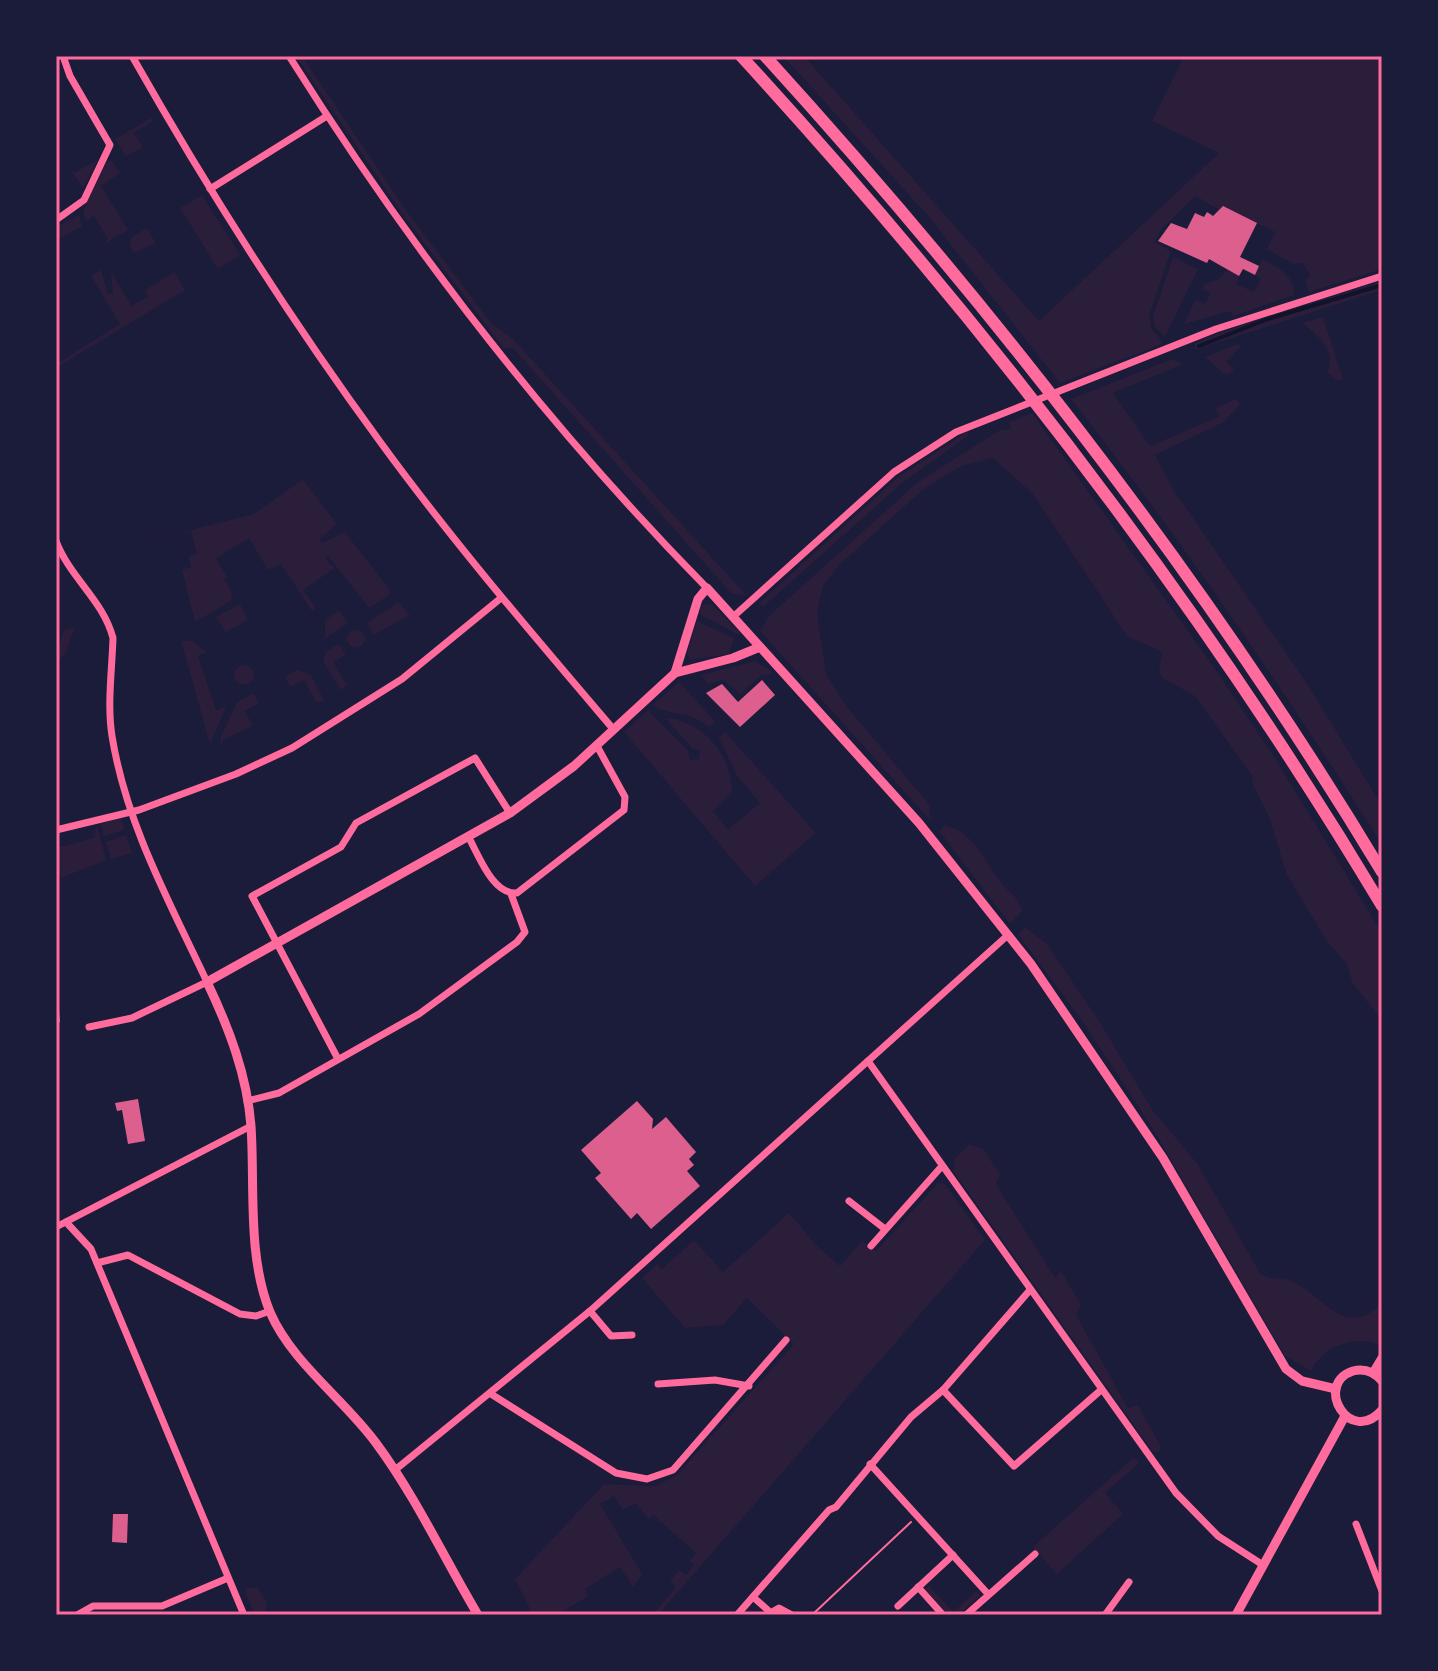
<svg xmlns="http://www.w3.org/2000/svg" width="1438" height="1671" font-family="'Fira Sans Condensed',sans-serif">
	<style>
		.green { fill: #2a1e3b }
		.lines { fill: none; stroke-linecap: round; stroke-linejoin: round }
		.stream { stroke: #12122b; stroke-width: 4 }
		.building { fill: #dd5f8e }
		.path { stroke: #ff6b9d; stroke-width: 2 }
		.minor { stroke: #ff6b9d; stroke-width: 7 }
		.tertiary { stroke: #ff6b9d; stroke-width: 9 }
		.trunk { stroke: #ff6b9d; stroke-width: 12 }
		.neatline { fill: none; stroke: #ff6b9d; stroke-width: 3 }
	</style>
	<rect width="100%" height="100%" fill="#1b1b3a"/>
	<g class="green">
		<path d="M 296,56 L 302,56 L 405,209 L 491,323 L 513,339 L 747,596 L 731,593 L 513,348 L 504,349 L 401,212 Z"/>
		<path d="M 783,56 L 804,56 L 1039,321 L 1219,153 L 1152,121 L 1184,56 L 1382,56 L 1382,269 L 1309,292 L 1305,282 L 1310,275 L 1303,263 L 1293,264 L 1267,249 L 1275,232 L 1224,207 L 1219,210 L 1196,196 L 1162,228 L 1154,242 L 1171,251 L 1149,316 L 1151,328 L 1162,341 L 1160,345 L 1060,383 L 929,217 Z"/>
		<path d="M 151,118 L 153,121 L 134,133 L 143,147 L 126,156 L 115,139 Z"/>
		<path d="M 97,160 L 97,161 L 83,188 L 66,164 L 74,173 Z"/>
		<path d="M 112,161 L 120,173 L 101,186 L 128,230 L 102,245 L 108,239 L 94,216 L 86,221 L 83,210 L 107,162 Z"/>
		<path d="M 202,195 L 240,255 L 218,269 L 180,208 Z"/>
		<path d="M 79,215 L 82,226 L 56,241 L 56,227 Z"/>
		<path d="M 146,228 L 156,243 L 134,253 L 130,246 L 131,238 Z"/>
		<path d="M 1173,257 L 1198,269 L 1165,337 L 1154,326 L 1153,316 Z"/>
		<path d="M 1262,259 C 1278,267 1296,277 1294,295 L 1233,316 L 1230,311 L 1184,324 L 1195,300 L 1205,304 L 1210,293 L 1202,289 L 1205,284 L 1219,279 L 1227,270 L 1239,276 L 1236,284 L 1254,292 L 1261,278 L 1255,275 Z"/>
		<path d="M 101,270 L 108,294 L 113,293 L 111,272 L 132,306 L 148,296 L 145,290 L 174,272 L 185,290 L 56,368 L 56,364 L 120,324 L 91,276 Z"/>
		<path d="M 1382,281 L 1382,290 L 1194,350 L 1196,343 L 1219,333 Z"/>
		<path d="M 1323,317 L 1343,379 L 1337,381 L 1328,373 C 1335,347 1320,339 1303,323 Z"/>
		<path d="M 1238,344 L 1240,347 L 1226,362 L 1234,369 L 1230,374 L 1224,374 L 1205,357 Z"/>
		<path d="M 1172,359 L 1183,364 L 1113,393 L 1150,446 L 1220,416 L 1215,408 L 1236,399 L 1240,405 L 1222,423 L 1155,455 L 1173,489 L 1308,685 L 1382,806 L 1382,845 C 1285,691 1183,542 1071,399 Z"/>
		<path d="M 1032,413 L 1213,666 L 1276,760 L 1382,933 L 1382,1021 L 1352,982 L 1347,964 L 1326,940 L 1287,875 L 1269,817 L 1252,783 L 1253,777 L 1195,696 L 1162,678 L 1159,671 L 1162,652 L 1127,636 L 1032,493 L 993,458 L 961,466 L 925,488 L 839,565 L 823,586 L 817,612 L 826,674 L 846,706 L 929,804 L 931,821 L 760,631 L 769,616 L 918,482 L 1000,430 L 1010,429 L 1009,422 Z"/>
		<path d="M 967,432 L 969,435 L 902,483 L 763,607 L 759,603 L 898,477 Z"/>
		<path d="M 303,479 L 337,524 L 320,539 L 322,543 L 345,532 L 389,589 L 389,595 L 369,608 L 328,556 L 325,559 L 335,568 L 303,590 L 316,608 L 312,611 L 281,564 L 268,570 L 249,538 L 216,558 L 227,577 L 224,579 L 232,593 L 231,601 L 195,622 L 182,570 L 191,567 L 188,557 L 197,554 L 191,531 L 109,551 L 254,514 Z"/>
		<path d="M 398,602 L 410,615 L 374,635 L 367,623 Z"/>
		<path d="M 240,604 L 248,620 L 226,632 L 216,617 Z"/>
		<path d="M 711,604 L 739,631 L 739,635 L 699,614 L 702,605 Z"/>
		<path d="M 339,610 L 348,623 L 325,639 L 325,620 Z"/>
		<path d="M 697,621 L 734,638 L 729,654 L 690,660 L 687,653 Z"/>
		<path d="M 75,627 L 65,654 L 56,661 L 63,630 Z"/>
		<circle cx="356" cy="639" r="9"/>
		<path d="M 181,641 L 192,641 L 207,652 L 198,656 L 216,710 L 226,707 L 210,744 Z"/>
		<path d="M 338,644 L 346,654 L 333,663 L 347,685 L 341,690 L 323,662 L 326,652 Z"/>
		<path d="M 755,661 L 773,672 L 766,677 L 763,674 L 740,694 L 723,680 L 708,684 L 701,675 Z"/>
		<circle cx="244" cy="675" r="10"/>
		<path d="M 298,670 L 311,675 L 324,700 L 317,703 L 304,680 L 290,687 L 285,676 Z"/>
		<path d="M 679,682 L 715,721 L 709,727 C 690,710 669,717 653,705 Z"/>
		<path d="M 254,693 L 259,703 L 245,711 L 253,726 L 223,740 L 222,747 L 220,739 L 237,702 Z"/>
		<path d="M 648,710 L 688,751 L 690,760 L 699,759 L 700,751 L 692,748 L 665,718 C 702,720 732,754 732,792 L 713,811 L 728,829 L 760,803 L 737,776 L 719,738 L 725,732 L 816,833 L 755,886 L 624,732 Z"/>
		<path d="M 121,818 L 124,830 L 104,836 L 101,824 Z"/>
		<path d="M 945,825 C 974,832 983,859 999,880 C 1007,892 1020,897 1022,911 L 1010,924 L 939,831 Z"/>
		<path d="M 97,827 L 106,860 L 61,878 L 56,863 L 56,842 L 61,847 L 93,838 Z"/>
		<path d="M 126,835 L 132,853 L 111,859 L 106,842 Z"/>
		<path d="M 1025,927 L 1047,944 L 1099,1021 L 1153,1111 L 1197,1163 L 1260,1273 C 1269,1281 1279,1277 1289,1280 C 1321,1291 1344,1342 1382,1303 L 1380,1345 C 1355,1334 1322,1347 1311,1371 L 1285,1356 L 1150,1124 L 1083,1022 L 1018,934 Z"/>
		<path d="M 970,1144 L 983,1149 L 1000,1174 L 996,1184 L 1055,1278 L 1061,1271 L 1081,1305 L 1076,1315 L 1128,1408 L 1138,1405 L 1161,1447 L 1159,1452 L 1153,1452 L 954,1172 L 955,1158 Z"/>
		<path d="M 939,1182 L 945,1184 L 985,1240 L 658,1615 L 652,1615 L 676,1587 L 670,1581 L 679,1570 L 686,1575 L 694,1565 L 690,1561 L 696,1553 L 653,1515 L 649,1519 L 635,1503 L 623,1510 L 614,1496 L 600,1504 L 642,1574 L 633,1587 L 620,1567 L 585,1589 L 588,1596 L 557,1615 L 533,1615 L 515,1579 L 604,1484 L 654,1486 L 676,1476 L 794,1344 L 747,1298 L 723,1325 L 685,1328 L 642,1278 L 657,1264 L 662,1269 L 694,1240 L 723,1272 L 789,1213 L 817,1246 L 840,1266 L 862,1241 L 876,1251 Z"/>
		<path d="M 1134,1457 L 1139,1463 L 1105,1493 L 1123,1514 L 1057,1574 L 1033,1547 Z"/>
		<path d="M 929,1586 L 953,1612 L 976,1591 L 980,1595 L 959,1615 L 948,1615 L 925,1589 Z"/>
		<path d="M 247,1588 L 258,1588 L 267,1603 L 266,1610 L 255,1615 L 245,1593 Z"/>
	</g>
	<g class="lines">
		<path class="stream" d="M 1199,346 L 1268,319 L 1382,285"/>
	</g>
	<g class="building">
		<path d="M 1223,206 L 1257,223 L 1240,257 L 1259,266 L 1255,275 L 1243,269 L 1239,276 L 1209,259 L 1207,263 L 1158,241 L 1171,223 L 1187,229 L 1195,213 L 1204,217 L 1207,212 L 1213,216 Z"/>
		<path d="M 762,680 L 775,695 L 740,727 L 706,693 L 722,684 L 738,702 Z"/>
		<path d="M 56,1000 L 58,1000 L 60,1022 L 56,1022 Z"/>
		<path d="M 138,1099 L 145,1141 L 128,1144 L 122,1110 L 117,1111 L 115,1103 Z"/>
		<path d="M 637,1101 L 653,1119 L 652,1129 L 666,1117 L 696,1152 L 689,1159 L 694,1165 L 687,1171 L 700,1186 L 651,1229 L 637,1213 L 631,1219 L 595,1178 L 601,1173 L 581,1150 Z"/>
		<path d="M 113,1514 L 128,1514 L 127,1543 L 112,1542 Z"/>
	</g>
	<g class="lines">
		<path class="path" d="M 812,1615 L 911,1522"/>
		<g class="minor">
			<path d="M 132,56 C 208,190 290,319 381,443 C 454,543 534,636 614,730"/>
			<path d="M 289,56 C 409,247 549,427 707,588"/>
			<path d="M 210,189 L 327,116"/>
			<path d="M 56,220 L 84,200 L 110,145 L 70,76 L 63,56"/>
			<path d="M 56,541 C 70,578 103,600 113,638 C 112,670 107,705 112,736 C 126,824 170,903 207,982 L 132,1018 L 89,1027"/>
			<path d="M 734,616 L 894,472 L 956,432 L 1216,329 L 1382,276"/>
			<path d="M 56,830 L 139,810 L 236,774 L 292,748 L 402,679 L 501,598"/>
			<path d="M 469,838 C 479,856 493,895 517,893 L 624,810 L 625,797 L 597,746"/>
			<path d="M 338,1059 L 252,896 L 341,847 L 356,823 L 475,758 L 510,813"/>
			<path d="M 868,1061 L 1176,1493 L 1218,1536 L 1263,1565"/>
			<path d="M 247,1101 L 279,1093 L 419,1014 L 517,942 L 525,932 L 511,894"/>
			<path d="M 849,1201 L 885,1229"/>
			<path d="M 66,1222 L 91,1249 L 244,1615"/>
			<path d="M 56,1227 L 251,1126"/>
			<path d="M 871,1246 L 942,1166"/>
			<path d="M 97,1263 L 128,1255 L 240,1314 L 256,1316 L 270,1311"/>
			<path d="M 590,1311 L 611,1336 L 632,1335"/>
			<path d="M 658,1384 L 715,1380 L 749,1386"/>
			<path d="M 943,1390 L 1014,1466 L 1101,1390"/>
			<path d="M 491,1394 L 616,1473 L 647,1479 L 673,1470 L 786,1340"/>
			<path d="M 870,1464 L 988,1594"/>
			<path d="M 395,1470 L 590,1311 L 1008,935"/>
			<path d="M 1356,1524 L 1382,1591"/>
			<path d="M 918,1587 L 943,1615"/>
			<path d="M 753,1597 L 770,1612"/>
			<path d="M 898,1606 L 953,1555"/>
			<path d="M 77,1615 L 93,1606 L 162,1606 L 228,1578"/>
			<path d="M 737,1615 L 829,1510 L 836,1507 L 911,1417 L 943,1390 L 1030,1290"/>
			<path d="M 767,1615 L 779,1608 L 792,1615"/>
			<path d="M 966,1615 L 1035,1554"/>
			<path d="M 1105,1615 L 1129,1582"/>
		</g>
		<g class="tertiary">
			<path d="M 675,673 L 698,599 L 707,588 L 919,823 L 1031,964 L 1163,1158 L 1286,1369 L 1302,1381 L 1336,1389"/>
			<path d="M 1373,1373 L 1382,1358"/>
			<path d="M 1382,1381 C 1374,1372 1365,1368 1353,1371 C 1313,1384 1350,1447 1382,1410"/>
			<path d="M 478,1615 C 444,1558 416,1497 376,1443 C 344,1399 292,1363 270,1312 C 247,1256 255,1185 251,1126 C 247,1075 229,1028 207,982 L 510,813 L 574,766 L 675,673 L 733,658 L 760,647"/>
			<path d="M 1236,1615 L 1345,1416"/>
		</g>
		<g class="trunk">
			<path d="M 741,56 C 982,319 1199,600 1382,906"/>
			<path d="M 765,56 C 995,309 1205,578 1382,872"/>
		</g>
	</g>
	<rect width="1438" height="1671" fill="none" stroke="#1b1b3a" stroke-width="116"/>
	<rect x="58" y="58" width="1322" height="1555" class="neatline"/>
</svg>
